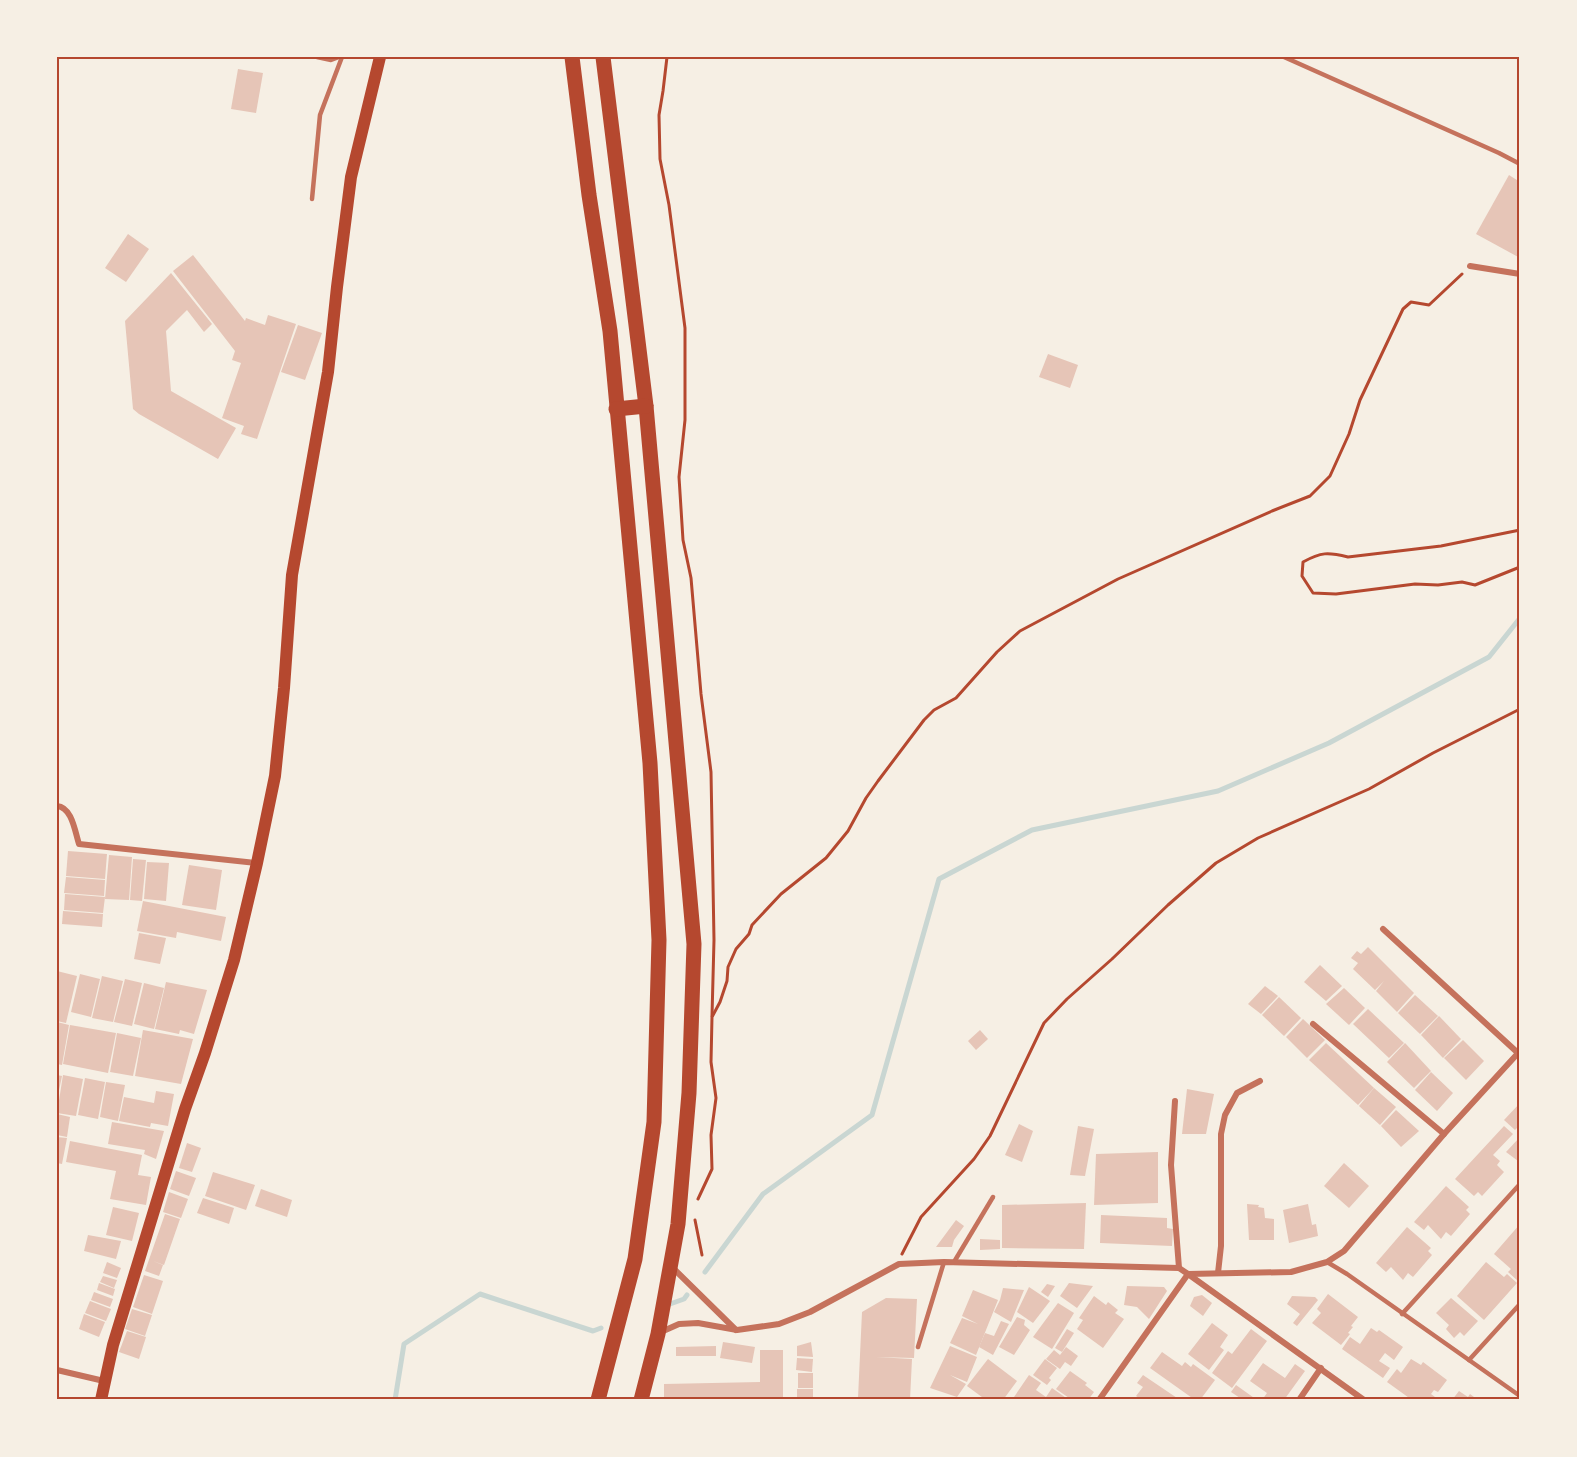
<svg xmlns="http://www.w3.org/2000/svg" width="1577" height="1457" font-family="'PT Sans',sans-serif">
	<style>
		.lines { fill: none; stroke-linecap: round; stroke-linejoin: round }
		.stream { stroke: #c9d6d2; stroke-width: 5 }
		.building { fill: #e6c5b7 }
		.path { stroke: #b5482f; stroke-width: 3 }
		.service { stroke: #c5725c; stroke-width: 4.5 }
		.minor { stroke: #c5725c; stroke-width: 6 }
		.secondary { stroke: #b5482f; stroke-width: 12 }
		.primary { stroke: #b5482f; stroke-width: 15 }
		.neatline { fill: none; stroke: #b5482f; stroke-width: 2 }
	</style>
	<rect width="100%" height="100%" fill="#f6efe4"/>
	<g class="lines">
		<g class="stream">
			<path d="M 705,1272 L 763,1194 L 872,1115 L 939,879 L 1032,830 L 1218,791 L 1329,743 L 1489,657 L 1520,618"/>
			<path d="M 670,1304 L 684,1299 L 687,1295"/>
			<path d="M 395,1400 L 404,1344 L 480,1294 L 593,1331 L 601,1328"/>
		</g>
	</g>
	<g class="building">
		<path d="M 238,69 L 263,73 L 256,113 L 231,109 Z"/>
		<path d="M 1509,175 L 1520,182 L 1520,258 L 1476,234 Z"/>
		<path d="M 128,234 L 149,249 L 126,282 L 105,268 Z"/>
		<path d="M 193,255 L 245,321 L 246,318 L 265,325 L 268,315 L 296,324 L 257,439 L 241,434 L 244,426 L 222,418 L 241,363 L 232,360 L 235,351 L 173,271 Z"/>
		<path d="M 171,273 L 212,324 L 204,332 L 187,310 L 166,331 L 171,391 L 236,428 L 218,459 L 139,414 L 133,409 L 125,321 Z"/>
		<path d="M 298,325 L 322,333 L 305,380 L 281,372 Z"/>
		<path d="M 1048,354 L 1078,365 L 1070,388 L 1039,377 Z"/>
		<path d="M 68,851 L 107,854 L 105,879 L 66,876 Z"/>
		<path d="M 109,855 L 132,857 L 129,900 L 105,899 Z"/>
		<path d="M 133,859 L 146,860 L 142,901 L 130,900 Z"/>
		<path d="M 147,862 L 169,863 L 166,901 L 144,899 Z"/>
		<path d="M 189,865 L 222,870 L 216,910 L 182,905 Z"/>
		<path d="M 66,877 L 105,880 L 104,896 L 64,893 Z"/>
		<path d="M 65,894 L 105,897 L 103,913 L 64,910 Z"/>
		<path d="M 143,901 L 226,917 L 221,941 L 177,932 L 176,938 L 137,931 Z"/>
		<path d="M 63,911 L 103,914 L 102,927 L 62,924 Z"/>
		<path d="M 139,933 L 166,938 L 160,964 L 134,959 Z"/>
		<path d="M 1368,947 L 1414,993 L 1397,1012 L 1376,991 L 1384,981 L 1375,990 L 1353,969 L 1358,963 L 1351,958 L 1357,951 L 1361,954 Z"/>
		<path d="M 1320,965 L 1342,986 L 1326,1001 L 1304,982 Z"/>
		<path d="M 57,971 L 77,976 L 66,1023 L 57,1021 Z"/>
		<path d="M 80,974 L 100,979 L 91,1017 L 71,1012 Z"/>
		<path d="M 102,976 L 123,981 L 113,1022 L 92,1018 Z"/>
		<path d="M 125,979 L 142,983 L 132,1026 L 114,1022 Z"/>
		<path d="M 166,982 L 207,990 L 194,1034 L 180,1030 L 179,1034 L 155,1029 Z"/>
		<path d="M 144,983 L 164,988 L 154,1029 L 134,1024 Z"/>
		<path d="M 1265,986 L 1278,996 L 1261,1014 L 1248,1004 Z"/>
		<path d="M 1344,988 L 1365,1008 L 1349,1025 L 1326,1004 Z"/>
		<path d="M 1415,995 L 1438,1016 L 1420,1034 L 1398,1013 Z"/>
		<path d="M 1279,997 L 1301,1018 L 1284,1036 L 1262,1015 Z"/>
		<path d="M 1368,1009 L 1404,1043 L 1389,1058 L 1353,1024 Z"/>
		<path d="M 1439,1016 L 1461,1039 L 1443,1058 L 1421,1035 Z"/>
		<path d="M 1303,1019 L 1325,1040 L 1307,1058 L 1286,1037 Z"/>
		<path d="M 57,1022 L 69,1025 L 62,1065 L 57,1064 Z"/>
		<path d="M 70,1025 L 116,1033 L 108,1073 L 63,1064 Z"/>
		<path d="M 143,1030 L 193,1039 L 181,1084 L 135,1076 Z"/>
		<path d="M 980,1030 L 988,1039 L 976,1050 L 968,1041 Z"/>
		<path d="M 117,1033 L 141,1038 L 133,1076 L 110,1072 Z"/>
		<path d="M 1463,1040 L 1484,1061 L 1466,1080 L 1444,1058 Z"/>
		<path d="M 1326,1043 L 1374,1088 L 1358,1105 L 1309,1060 Z"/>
		<path d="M 1405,1043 L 1431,1071 L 1414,1088 L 1387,1062 Z"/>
		<path d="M 1431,1072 L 1453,1093 L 1437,1111 L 1415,1090 Z"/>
		<path d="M 57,1075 L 62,1076 L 58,1095 L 57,1095 Z"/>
		<path d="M 63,1075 L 83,1079 L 76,1116 L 57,1113 Z"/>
		<path d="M 85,1078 L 105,1082 L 98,1119 L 78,1115 Z"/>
		<path d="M 106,1082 L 125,1085 L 118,1121 L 100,1117 Z"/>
		<path d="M 1374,1088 L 1396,1107 L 1380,1125 L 1359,1106 Z"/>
		<path d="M 1187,1089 L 1214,1094 L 1206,1134 L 1182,1134 Z"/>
		<path d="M 156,1091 L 174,1094 L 168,1126 L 151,1123 L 150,1127 L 119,1121 L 124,1097 L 154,1103 Z"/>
		<path d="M 1520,1103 L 1520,1125 L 1515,1130 L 1504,1120 Z"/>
		<path d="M 1396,1110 L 1419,1131 L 1401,1147 L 1381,1126 Z"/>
		<path d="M 57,1114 L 70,1117 L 67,1137 L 57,1135 Z"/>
		<path d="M 112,1122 L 164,1131 L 156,1159 L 144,1154 L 145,1150 L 108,1144 Z"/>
		<path d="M 1019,1124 L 1033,1131 L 1022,1162 L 1005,1155 Z"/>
		<path d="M 1078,1126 L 1094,1129 L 1085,1176 L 1070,1175 Z"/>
		<path d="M 1504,1126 L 1513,1134 L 1493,1155 L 1500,1161 L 1497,1165 L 1504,1172 L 1482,1196 L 1478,1192 L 1474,1196 L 1455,1179 Z"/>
		<path d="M 57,1137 L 67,1138 L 62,1164 L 57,1163 Z"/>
		<path d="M 1520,1137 L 1520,1159 L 1518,1161 L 1506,1152 Z"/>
		<path d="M 70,1141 L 142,1155 L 138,1175 L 151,1177 L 146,1205 L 110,1199 L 116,1171 L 66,1162 Z"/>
		<path d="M 187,1143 L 201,1148 L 192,1172 L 179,1168 Z"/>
		<path d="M 1158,1152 L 1158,1203 L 1094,1205 L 1096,1154 Z"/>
		<path d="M 1344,1163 L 1369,1186 L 1349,1208 L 1324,1186 Z"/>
		<path d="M 176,1171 L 196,1178 L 189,1196 L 170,1189 Z"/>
		<path d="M 213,1172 L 255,1185 L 246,1210 L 205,1196 Z"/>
		<path d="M 1446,1186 L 1469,1207 L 1466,1210 L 1470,1214 L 1451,1236 L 1446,1232 L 1441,1239 L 1428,1225 L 1424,1230 L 1414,1222 Z"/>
		<path d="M 261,1189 L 292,1200 L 287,1217 L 255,1206 Z"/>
		<path d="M 169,1192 L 188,1199 L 181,1218 L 163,1212 Z"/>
		<path d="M 203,1198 L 234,1208 L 229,1224 L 197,1213 Z"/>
		<path d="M 1086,1203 L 1084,1249 L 1002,1248 L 1002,1205 Z"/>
		<path d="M 1247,1204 L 1259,1205 L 1258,1207 L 1264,1208 L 1265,1218 L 1274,1219 L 1274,1240 L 1249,1240 Z"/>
		<path d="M 1308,1204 L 1312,1225 L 1316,1224 L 1318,1236 L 1289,1243 L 1283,1210 Z"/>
		<path d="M 113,1207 L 139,1213 L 132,1241 L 106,1235 Z"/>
		<path d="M 165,1214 L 180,1219 L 164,1265 L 153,1261 L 163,1265 L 159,1276 L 145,1271 Z"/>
		<path d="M 1101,1215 L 1167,1218 L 1167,1228 L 1173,1229 L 1172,1246 L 1100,1243 Z"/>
		<path d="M 956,1220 L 964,1226 L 954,1240 L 952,1247 L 936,1247 Z"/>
		<path d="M 1520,1224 L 1520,1279 L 1518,1281 L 1508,1272 L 1511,1269 L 1494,1254 Z"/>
		<path d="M 1407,1227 L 1431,1248 L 1428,1251 L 1432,1255 L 1413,1277 L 1408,1273 L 1403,1280 L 1391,1267 L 1386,1272 L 1376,1263 Z"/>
		<path d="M 88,1235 L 121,1241 L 116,1259 L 84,1251 Z"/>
		<path d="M 980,1239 L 1000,1240 L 1000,1249 L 980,1250 Z"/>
		<path d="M 107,1262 L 121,1268 L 117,1278 L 103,1273 Z"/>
		<path d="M 1486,1262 L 1504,1277 L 1507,1274 L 1517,1283 L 1484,1320 L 1457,1296 Z"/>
		<path d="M 144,1275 L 163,1281 L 152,1314 L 133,1307 Z"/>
		<path d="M 103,1276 L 117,1280 L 114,1288 L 100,1282 Z"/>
		<path d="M 99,1283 L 115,1289 L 113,1296 L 97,1290 Z"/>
		<path d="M 1069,1283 L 1093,1286 L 1077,1308 L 1060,1296 Z"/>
		<path d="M 1047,1284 L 1055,1286 L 1048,1297 L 1041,1292 Z"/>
		<path d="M 1127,1286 L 1164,1287 L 1167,1291 L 1149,1319 L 1137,1307 L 1124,1305 Z"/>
		<path d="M 1029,1287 L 1050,1301 L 1033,1323 L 1017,1312 Z"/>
		<path d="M 1003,1288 L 1024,1290 L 1011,1322 L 994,1312 L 1000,1300 Z"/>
		<path d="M 973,1290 L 998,1300 L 976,1355 L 950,1343 L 962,1318 L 978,1324 L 962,1316 Z"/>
		<path d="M 94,1292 L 113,1299 L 110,1307 L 91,1300 Z"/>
		<path d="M 1328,1294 L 1358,1317 L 1351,1326 L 1353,1327 L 1348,1333 L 1350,1334 L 1341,1345 L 1312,1323 L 1321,1313 L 1317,1309 Z"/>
		<path d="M 1202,1295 L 1212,1303 L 1203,1316 L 1190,1306 L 1194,1297 Z"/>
		<path d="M 1094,1296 L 1106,1305 L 1108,1302 L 1118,1310 L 1115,1313 L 1124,1319 L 1103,1348 L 1077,1329 L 1083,1320 L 1079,1318 Z"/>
		<path d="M 1292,1296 L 1315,1297 L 1318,1300 L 1297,1326 L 1293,1323 L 1300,1314 L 1287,1304 Z"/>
		<path d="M 886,1298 L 917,1299 L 914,1358 L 876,1357 L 912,1359 L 910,1400 L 858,1398 L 862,1312 Z"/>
		<path d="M 1451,1298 L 1478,1321 L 1464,1336 L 1460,1332 L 1454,1338 L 1446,1329 L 1449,1325 L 1436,1313 Z"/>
		<path d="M 90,1301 L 111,1309 L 106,1321 L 85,1313 Z"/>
		<path d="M 1058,1303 L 1074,1313 L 1052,1349 L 1033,1337 Z"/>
		<path d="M 132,1309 L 152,1315 L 145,1336 L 125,1329 Z"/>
		<path d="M 84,1314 L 105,1322 L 99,1337 L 79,1329 Z"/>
		<path d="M 1017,1317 L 1025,1320 L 1024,1325 L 1030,1330 L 1014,1355 L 999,1347 Z"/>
		<path d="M 1001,1321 L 1009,1324 L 993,1355 L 979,1347 L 985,1333 L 994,1336 Z"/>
		<path d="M 1212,1323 L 1228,1335 L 1220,1347 L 1224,1350 L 1209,1370 L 1188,1354 Z"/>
		<path d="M 1371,1328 L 1377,1332 L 1379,1330 L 1403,1347 L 1394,1360 L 1385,1353 L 1379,1361 L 1390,1368 L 1383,1378 L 1342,1349 L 1350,1337 L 1360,1344 Z"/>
		<path d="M 1067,1329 L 1074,1333 L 1062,1352 L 1055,1348 Z"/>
		<path d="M 1251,1329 L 1267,1341 L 1232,1388 L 1212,1373 L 1228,1351 L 1232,1354 Z"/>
		<path d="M 127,1331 L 146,1337 L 139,1359 L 119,1352 Z"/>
		<path d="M 723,1342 L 755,1347 L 752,1363 L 720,1358 Z"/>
		<path d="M 811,1342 L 813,1357 L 797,1356 L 797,1346 Z"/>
		<path d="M 716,1346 L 716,1356 L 676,1356 L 676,1347 Z"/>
		<path d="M 950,1346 L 977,1357 L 967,1382 L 950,1375 L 966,1384 L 957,1397 L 930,1388 Z"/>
		<path d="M 1066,1347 L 1078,1356 L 1071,1366 L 1065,1362 L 1060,1369 L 1046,1359 L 1054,1350 L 1060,1355 Z"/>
		<path d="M 760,1350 L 783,1350 L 783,1399 L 664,1400 L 664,1384 L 760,1382 Z"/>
		<path d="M 1162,1352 L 1182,1366 L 1185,1362 L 1191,1367 L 1193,1364 L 1215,1380 L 1200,1400 L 1195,1400 L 1150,1368 Z"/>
		<path d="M 797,1358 L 813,1359 L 812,1372 L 796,1370 Z"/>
		<path d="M 988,1359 L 1017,1381 L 1003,1400 L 986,1400 L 967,1386 Z"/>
		<path d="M 1045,1359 L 1057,1368 L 1049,1378 L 1051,1380 L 1047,1385 L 1033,1375 Z"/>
		<path d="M 1411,1359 L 1421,1365 L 1423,1362 L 1447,1380 L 1438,1392 L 1434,1390 L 1431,1394 L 1439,1400 L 1412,1400 L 1387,1382 L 1397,1369 L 1401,1373 Z"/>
		<path d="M 1263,1363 L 1285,1378 L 1295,1364 L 1305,1371 L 1284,1400 L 1262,1400 L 1267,1393 L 1250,1381 Z"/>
		<path d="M 1070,1371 L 1087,1383 L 1085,1385 L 1094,1392 L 1088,1400 L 1072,1400 L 1056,1389 Z"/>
		<rect x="798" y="1373" width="15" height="15"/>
		<path d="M 1029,1375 L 1041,1383 L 1036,1390 L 1046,1397 L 1052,1388 L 1069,1400 L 1018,1400 L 1014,1397 Z"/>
		<path d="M 1143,1375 L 1180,1400 L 1142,1400 L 1136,1396 L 1143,1387 L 1137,1383 Z"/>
		<path d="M 1236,1385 L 1257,1400 L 1243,1400 L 1231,1392 Z"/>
		<rect x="797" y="1389" width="16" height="11"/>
		<path d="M 1459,1391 L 1468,1397 L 1470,1394 L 1478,1400 L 1452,1400 Z"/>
	</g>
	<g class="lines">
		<g class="path">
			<path d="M 667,57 L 663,91 L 659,115 L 660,159 L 669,205 L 685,328 L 685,420 L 679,477 L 683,540 L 691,578 L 701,694 L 711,772 L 714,940 L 712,1016"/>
			<path d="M 1520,530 L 1441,546 L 1348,557 C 1328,552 1321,552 1303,562 L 1302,576 L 1313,593 L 1336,594 L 1415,584 L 1438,585 L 1462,582 L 1475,585 L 1520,567"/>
			<path d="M 698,1199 L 712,1169 L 711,1135 L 716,1098 L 711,1062 L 712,1017 L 720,1002 L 727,981 L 728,967 L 736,949 L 749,934 L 752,925 L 781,894 L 826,858 L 848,831 L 866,798 L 878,781 L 924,720 L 934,710 L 956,698 L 997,652 L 1020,631 L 1118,579 L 1272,511 L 1310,496 L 1330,476 L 1349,434 L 1360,400 L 1403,309 L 1411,302 L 1429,305 L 1462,274"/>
			<path d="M 695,1220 L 702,1255"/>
			<path d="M 902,1254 L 921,1217 L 974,1159 L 990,1136 L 1044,1023 L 1067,999 L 1112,959 L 1168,905 L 1216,863 L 1258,838 L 1369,789 L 1433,753 L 1520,709"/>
		</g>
		<g class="service">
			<path d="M 317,57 L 331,60 L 339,57"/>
			<path d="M 1284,57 L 1499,153 L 1520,164"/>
			<path d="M 312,199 L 320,115 L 342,57"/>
			<path d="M 954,1262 L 993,1197"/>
			<path d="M 1327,1262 L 1347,1274 L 1520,1396"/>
			<path d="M 1402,1314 L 1520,1184"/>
			<path d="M 918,1347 L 944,1262"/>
			<path d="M 1469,1360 L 1520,1304"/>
		</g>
		<g class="minor">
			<path d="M 1470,266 L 1520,274"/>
			<path d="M 57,806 C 72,807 75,832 79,844 L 257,863"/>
			<path d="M 1383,929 L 1518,1053"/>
			<path d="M 1313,1024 L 1444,1134"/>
			<path d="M 1175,1101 L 1171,1165 L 1179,1268"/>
			<path d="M 673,1268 L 736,1330"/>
			<path d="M 1218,1273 L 1221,1246 L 1221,1134 L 1225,1115 L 1237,1093 L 1260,1081"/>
			<path d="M 661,1332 L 679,1324 L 698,1323 L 737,1330 L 779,1324 L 810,1312 L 899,1264 L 944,1262 L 1179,1268 L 1188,1274 L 1291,1272 L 1327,1262 L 1344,1251 L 1444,1134 L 1520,1051"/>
			<path d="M 57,1370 L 104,1381"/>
			<path d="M 1099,1400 L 1188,1274 L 1364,1400"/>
			<path d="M 1299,1400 L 1321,1368"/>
		</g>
		<path class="secondary" d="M 101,1400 L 113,1345 L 185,1109 L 205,1053 L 234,960 L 257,863 L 275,776 L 284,688 L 292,575 L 328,372 L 337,287 L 351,177 L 380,57"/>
		<g class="primary">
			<path d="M 572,57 L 589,195 L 610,331 L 650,763 L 659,940 L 654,1122 L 635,1259 L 598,1400"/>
			<path d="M 603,57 L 646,406 L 694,944 L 689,1093 L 678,1224 L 658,1334 L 641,1400"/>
			<path d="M 616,409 L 646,406"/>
		</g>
	</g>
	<rect width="1577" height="1457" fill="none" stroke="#f6efe4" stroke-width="117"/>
	<rect x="58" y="58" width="1460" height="1340" class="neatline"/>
</svg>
